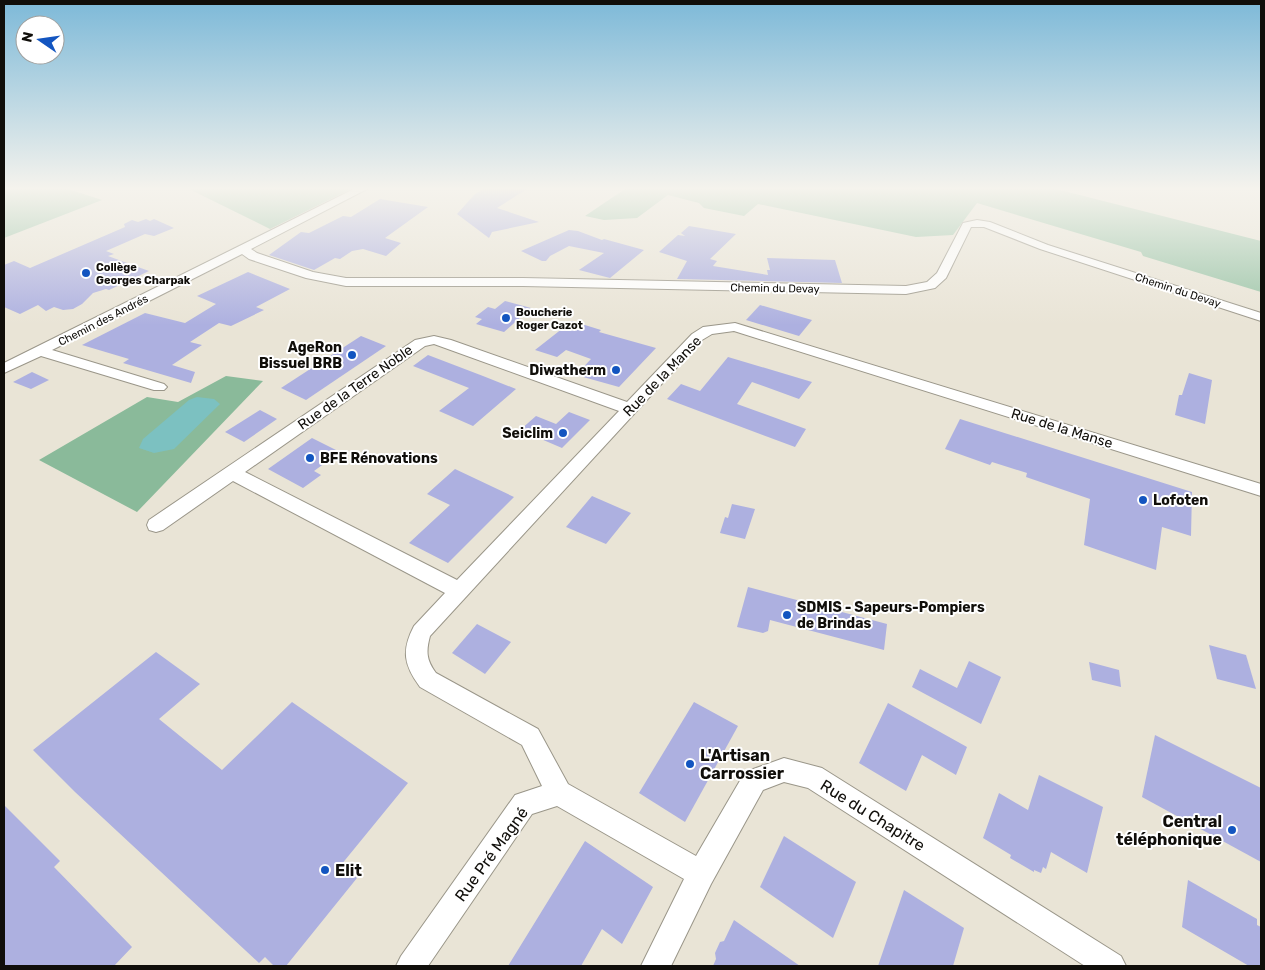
<svg xmlns="http://www.w3.org/2000/svg" width="1265" height="970" font-family="Rubik,sans-serif">
	<style>
		.green { fill: #9ac4a7 }
		.forest { fill: #8aba9a }
		.water { fill: #7cc1c1 }
		.building { fill: #adb0e0 }
		.lines { fill: none; stroke-linecap: round; stroke-linejoin: round }
		.minor-casing { stroke: #9a9689; stroke-width: 2 }
		.minor { fill: #fff; fill-rule: evenodd }
		.poi-dot { fill: #1355c0; stroke: #fff; stroke-width: 2 }
		.labels { text-anchor: middle; stroke-width: 4; stroke-linejoin: round; paint-order: stroke }
		.far-poi-label { font-size: 11px; font-weight: bold; fill: #100e0a; stroke: #fff; text-anchor: start }
		.far-street-label { font-size: 11px; fill: #100e0a; stroke: #fff }
		.poi-label { font-size: 14px; font-weight: bold; fill: #100e0a; stroke: #fff; text-anchor: end }
		.street-label { font-size: 14px; fill: #100e0a; stroke: #fff }
		.near-poi-label { font-size: 16px; font-weight: bold; fill: #100e0a; stroke: #fff; text-anchor: start }
		.near-street-label { font-size: 16px; fill: #100e0a; stroke: #fff }
	</style>
	<rect width="100%" height="100%" fill="#e9e4d6"/>
	<g class="green">
		<path d="M 4,189 L 68,189 L 102,200 L 4,238 Z"/>
		<path d="M 189,189 L 351,189 L 270,229 Z"/>
		<path d="M 625,189 L 1056,189 L 1261,241 L 1261,292 L 1143,256 L 1141,252 L 977,203 L 953,235 L 916,237 L 758,204 L 744,216 L 704,208 L 699,203 L 668,195 L 637,218 L 604,220 L 585,216 Z"/>
	</g>
	<path class="forest" d="M 226,376 L 263,381 L 137,512 L 39,460 L 147,397 L 178,402 Z"/>
	<path class="water" d="M 197,397 L 214,399 L 220,404 L 174,449 L 154,453 L 139,448 L 143,439 L 189,400 Z"/>
	<g class="building">
		<path d="M 483,189 L 527,189 L 497,208 L 539,222 L 492,232 L 489,238 L 457,214 L 475,194 Z"/>
		<path d="M 380,199 L 428,207 L 385,238 L 401,243 L 386,256 L 363,249 L 352,251 L 340,259 L 335,258 L 314,270 L 269,255 L 301,232 L 309,233 L 343,216 L 351,217 Z"/>
		<path d="M 146,219 L 150,221 L 154,219 L 174,228 L 154,236 L 145,234 L 106,251 L 114,254 L 108,256 L 149,271 L 109,290 L 106,289 L 93,293 L 82,304 L 73,309 L 63,310 L 54,307 L 46,311 L 38,305 L 20,314 L 4,307 L 4,265 L 14,261 L 30,268 L 125,227 L 124,224 L 132,220 L 138,222 Z"/>
		<path d="M 689,226 L 736,234 L 710,259 L 717,261 L 713,266 L 768,275 L 767,270 L 770,270 L 767,258 L 835,260 L 842,283 L 677,279 L 687,261 L 659,252 L 678,235 L 685,236 L 681,233 Z"/>
		<path d="M 569,230 L 578,231 L 602,240 L 604,239 L 644,250 L 610,278 L 579,270 L 604,253 L 569,246 L 550,256 L 546,261 L 542,261 L 521,251 Z"/>
		<path d="M 248,272 L 290,289 L 256,307 L 264,310 L 231,326 L 219,323 L 190,342 L 202,345 L 172,365 L 195,372 L 191,383 L 123,363 L 129,359 L 82,345 L 145,313 L 185,323 L 216,304 L 197,296 Z"/>
		<path d="M 505,301 L 531,308 L 504,332 L 476,324 L 482,319 L 475,317 L 488,307 L 495,309 Z"/>
		<path d="M 760,305 L 812,320 L 799,336 L 746,320 Z"/>
		<path d="M 572,321 L 601,330 L 599,332 L 656,348 L 619,387 L 576,375 L 591,359 L 566,350 L 557,357 L 535,350 Z"/>
		<path d="M 361,336 L 386,346 L 306,400 L 281,388 Z"/>
		<path d="M 428,355 L 483,376 L 516,389 L 473,426 L 439,411 L 469,388 L 413,366 Z"/>
		<path d="M 728,357 L 812,382 L 799,399 L 752,382 L 737,404 L 806,429 L 795,447 L 667,399 L 681,384 L 700,391 Z"/>
		<path d="M 32,372 L 49,380 L 31,389 L 13,382 Z"/>
		<path d="M 1189,373 L 1212,380 L 1205,424 L 1175,415 L 1179,395 L 1182,395 Z"/>
		<path d="M 260,410 L 277,419 L 244,442 L 225,432 Z"/>
		<path d="M 569,412 L 590,420 L 562,448 L 520,430 L 536,416 L 556,424 Z"/>
		<path d="M 960,419 L 1192,492 L 1191,536 L 1162,527 L 1156,570 L 1084,545 L 1090,499 L 1026,477 L 1027,473 L 992,462 L 990,465 L 945,449 Z"/>
		<path d="M 312,438 L 340,452 L 314,471 L 321,475 L 303,488 L 268,469 Z"/>
		<path d="M 455,469 L 514,497 L 448,563 L 409,543 L 450,505 L 427,494 Z"/>
		<path d="M 592,496 L 631,513 L 606,544 L 566,527 Z"/>
		<path d="M 732,504 L 755,509 L 745,539 L 720,533 L 725,517 L 728,518 Z"/>
		<path d="M 748,587 L 887,624 L 884,650 L 770,620 L 768,631 L 763,633 L 737,627 Z"/>
		<path d="M 477,624 L 511,642 L 485,674 L 452,653 Z"/>
		<path d="M 1209,645 L 1246,655 L 1256,689 L 1217,679 Z"/>
		<path d="M 156,652 L 200,684 L 159,719 L 222,770 L 292,702 L 408,783 L 341,865 L 357,878 L 286,966 L 274,966 L 265,957 L 259,963 L 75,792 L 33,750 Z"/>
		<path d="M 969,661 L 1001,677 L 981,724 L 912,687 L 920,669 L 957,688 Z"/>
		<path d="M 1089,662 L 1119,670 L 1121,687 L 1092,680 Z"/>
		<path d="M 694,702 L 738,726 L 685,822 L 639,793 Z"/>
		<path d="M 888,703 L 967,747 L 956,775 L 922,755 L 906,791 L 859,763 Z"/>
		<path d="M 1155,735 L 1261,788 L 1261,862 L 1142,797 Z"/>
		<path d="M 1039,775 L 1103,807 L 1087,873 L 1051,852 L 1046,869 L 1043,867 L 1041,873 L 1034,870 L 1034,872 L 1010,858 L 1011,855 L 983,838 L 999,793 L 1028,810 Z"/>
		<path d="M 4,805 L 60,861 L 54,867 L 132,947 L 114,966 L 4,966 Z"/>
		<path d="M 784,836 L 856,882 L 833,938 L 760,887 Z"/>
		<path d="M 585,841 L 653,887 L 622,944 L 602,929 L 581,966 L 508,966 Z"/>
		<path d="M 1188,880 L 1257,919 L 1257,925 L 1261,927 L 1261,966 L 1249,966 L 1182,927 Z"/>
		<path d="M 904,890 L 964,928 L 953,966 L 878,966 Z"/>
		<path d="M 734,920 L 800,966 L 713,966 L 716,959 L 715,953 L 720,942 L 724,941 Z"/>
	</g>
	<g class="lines">
		<defs>
			<g id="minor">
				<path d="M 354,189 L 367,189 L 251,249 L 257,253 L 313,272 L 346,278 L 523,278 L 906,286 L 927,282 L 937,273 L 963,223 L 977,220 L 990,222 L 1048,245 L 1261,313 L 1261,321 L 1040,249 L 984,227 L 971,227 L 946,278 L 935,288 L 906,294 L 523,286 L 346,286 L 306,278 L 249,259 L 242,254 L 52,350 L 164,384 L 167,387 L 164,390 L 154,390 L 41,356 L 4,373 L 4,363 Z"/>
				<path d="M 735,323 L 1261,484 L 1261,496 L 734,331 L 712,334 L 702,340 L 430,636 C 426,651 426,660 436,673 L 538,729 L 568,784 L 696,856 L 745,772 L 784,758 L 822,768 L 1121,956 L 1126,966 L 1085,966 L 808,788 L 784,782 L 763,790 L 711,884 L 671,966 L 641,966 L 684,879 L 557,806 L 532,814 L 428,966 L 396,966 L 401,956 L 515,795 L 542,786 L 522,745 L 420,687 C 404,665 401,651 414,626 L 445,593 L 233,481 L 163,530 L 156,532 L 149,530 L 147,525 L 149,520 L 415,340 L 434,336 L 451,340 L 627,402 L 692,334 L 703,327 ZM 434,344 L 619,411 L 457,580 L 245,472 L 425,346 Z"/>
			</g>
		</defs>
		<use href="#minor" class="minor-casing"/>
		<use href="#minor" class="minor"/>
	</g>
	<linearGradient id="sky" x2="0" y2="1"><stop stop-color="#7db9d8"/><stop offset="0.58" stop-color="#f5f3ed"/><stop offset="1" stop-color="#f5f3ed" stop-opacity="0"/></linearGradient>
	<rect width="1265" height="325" fill="url(#sky)"/>
	<g class="poi-dot">
		<circle cx="86" cy="273" r="5"/>
		<circle cx="506" cy="318" r="5"/>
		<circle cx="352" cy="355" r="5"/>
		<circle cx="616" cy="370" r="5"/>
		<circle cx="563" cy="433" r="5"/>
		<circle cx="310" cy="458" r="5"/>
		<circle cx="1143" cy="500" r="5"/>
		<circle cx="787" cy="615" r="5"/>
		<circle cx="690" cy="764" r="5"/>
		<circle cx="1232" cy="830" r="5"/>
		<circle cx="325" cy="870" r="5"/>
	</g>
	<g class="labels">
		<g class="far-poi-label">
			<text x="96" y="271">Collège<tspan x="96" dy="13">Georges Charpak</tspan></text>
			<text x="516" y="316">Boucherie<tspan x="516" dy="13">Roger Cazot</tspan></text>
		</g>
		<g class="far-street-label">
			<text transform="translate(775 288) rotate(1)" y="4">Chemin du Devay</text>
			<text transform="translate(1178 290) rotate(18)" y="4">Chemin du Devay</text>
			<text transform="translate(103 320) rotate(-27)" y="4">Chemin des Andrés</text>
		</g>
		<g class="poi-label">
			<text x="342" y="352">AgeRon<tspan x="342" dy="16">Bissuel BRB</tspan></text>
			<text x="606" y="375">Diwatherm</text>
			<text x="553" y="438">Seiclim</text>
			<text x="320" y="463" text-anchor="start">BFE Rénovations</text>
			<text x="1153" y="505" text-anchor="start">Lofoten</text>
			<text x="797" y="612" text-anchor="start">SDMIS - Sapeurs-Pompiers<tspan x="797" dy="16">de Brindas</tspan></text>
		</g>
		<g class="street-label">
			<text transform="translate(662 376) rotate(-46)" y="5">Rue de la Manse</text>
			<text transform="translate(355 387) rotate(-35)" y="5">Rue de la Terre Noble</text>
			<text transform="translate(1062 428) rotate(17)" y="5">Rue de la Manse</text>
		</g>
		<g class="near-poi-label">
			<text x="700" y="761">L'Artisan<tspan x="700" dy="18">Carrossier</tspan></text>
			<text x="1222" y="827" text-anchor="end">Central<tspan x="1222" dy="18">téléphonique</tspan></text>
			<text x="335" y="876">Elit</text>
		</g>
		<g class="near-street-label">
			<text transform="translate(873 815) rotate(32)" y="6">Rue du Chapitre</text>
			<text transform="translate(491 854) rotate(-54)" y="6">Rue Pré Magné</text>
		</g>
	</g>
	<rect width="1265" height="970" fill="none" stroke="#100e0a" stroke-width="10"/>
	<g transform="translate(40 40) rotate(283)"><circle r="24" fill="#ffffff" stroke="#9f9f9d"/>
	<path d="M0-4L9 19L0 12L-9 19Z" fill="#1355c0"/>
	<text y="-8" font-size="14" font-weight="bold" text-anchor="middle" fill="#100e0a">N</text>
	</g>
</svg>
